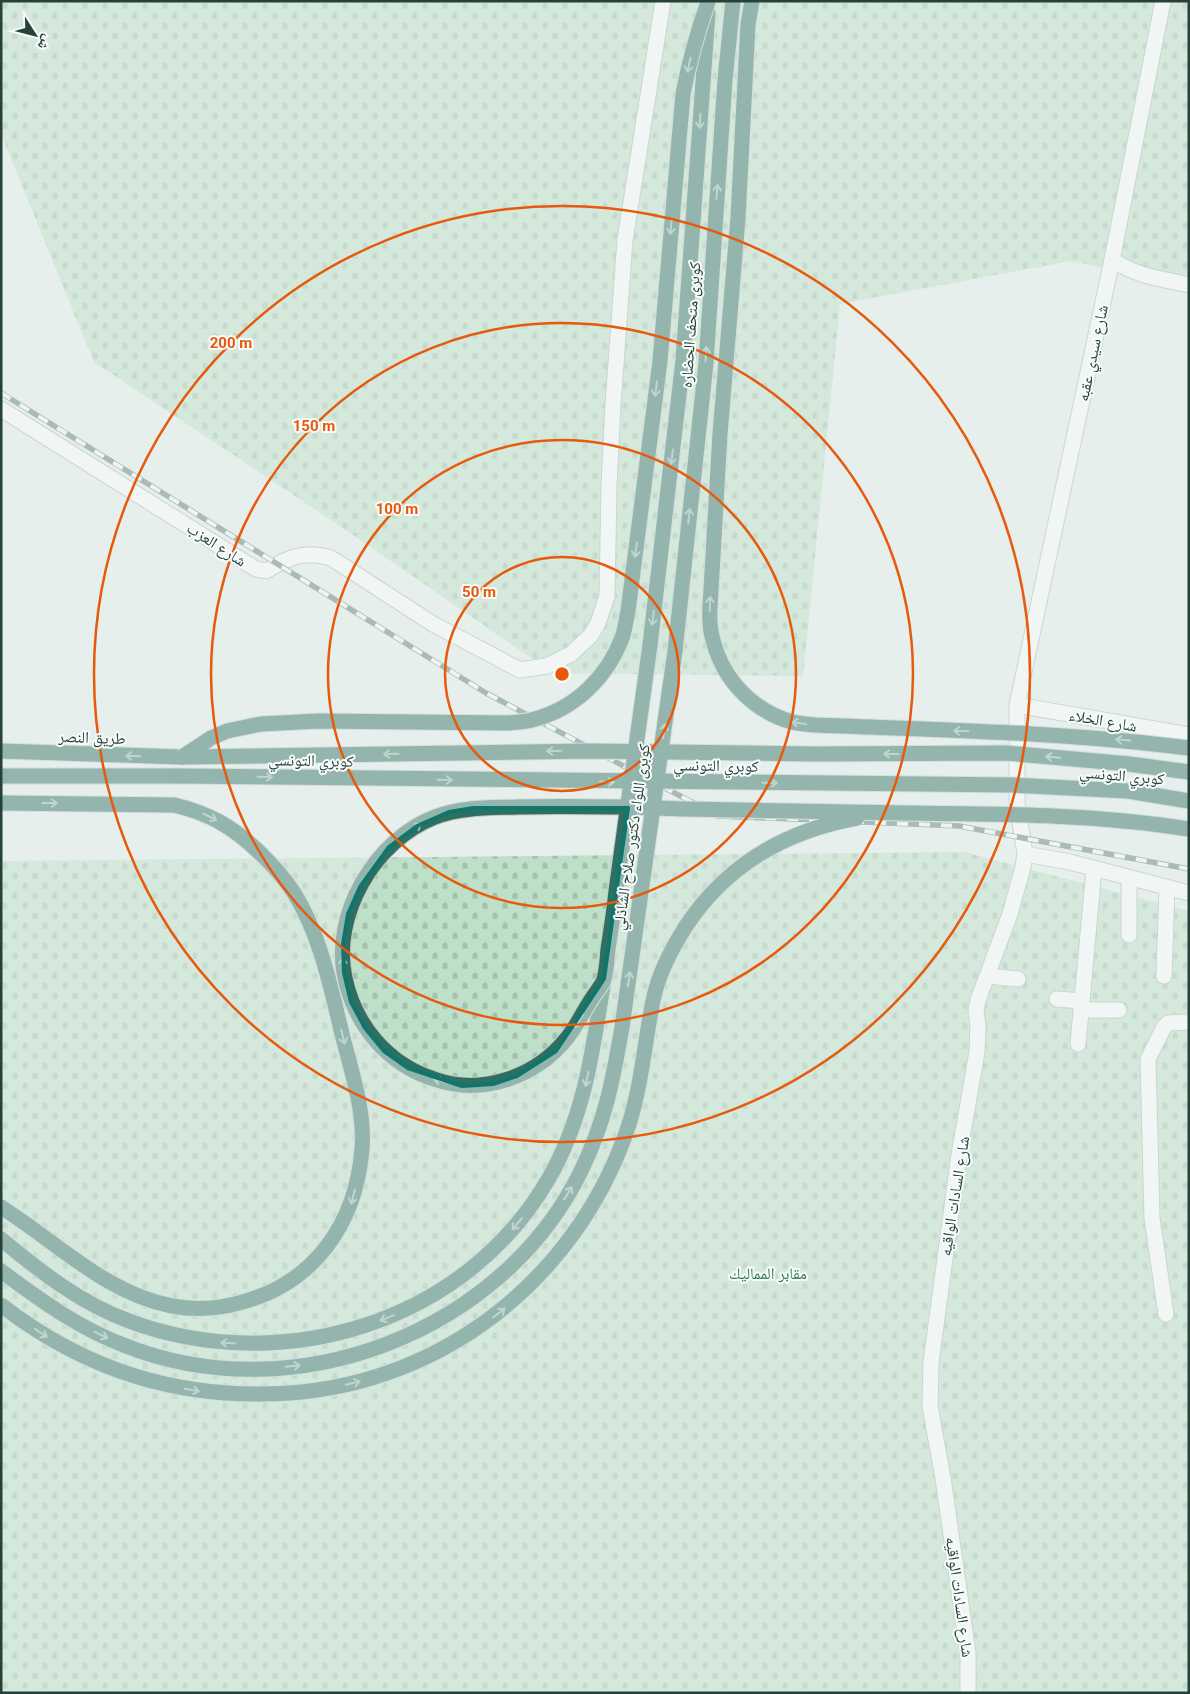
<svg xmlns="http://www.w3.org/2000/svg" width="1190" height="1694" font-family="Roboto,'Noto Naskh Arabic',sans-serif">
	<style>
		.cemetery { fill: url(#cemetery-stones) }
		.lines { fill: none; stroke-linecap: round; stroke-linejoin: round }
		.street-casing { stroke: #a8b8b2; stroke-width: 17 }
		.secondary-casing { stroke: #a4bbb3; stroke-width: 17 }
		.highway-casing { stroke: #c2cac8; stroke-width: 17 }
		.street { stroke: #fff; stroke-width: 15 }
		.secondary { stroke: #fff; stroke-width: 15 }
		.highway { stroke: #2f6f62; stroke-width: 15 }
		.rail-casing { stroke: #5f7d75; stroke-width: 5.5 }
		.rail { stroke: #f7fbf9; stroke-width: 4; stroke-dasharray: 11; stroke-linecap: butt }
		.highway-bridge-casing { stroke: #c2cac8; stroke-width: 17; stroke-linecap: butt }
		.highway-bridge { stroke: #2f6f62; stroke-width: 15 }
		.oneway { stroke: #93b5ae }
		.marked { fill: none; stroke: #0f766e; stroke-width: 4; stroke-linejoin: round }
		.ring { fill: none; stroke: #e8590c; stroke-width: 2.5 }
		.labels { text-anchor: middle; stroke-width: 4; stroke-linejoin: round; paint-order: stroke }
		.street-label { font-size: 16px; fill: #24423a; stroke: #f7fbf9 }
		.park-label { font-size: 16px; fill: #2d7a4b; stroke: #f7fbf9 }
		.centre { fill: #e8590c; stroke: #f7fbf9; stroke-width: 2.5 }
		.ring-label { font-size: 15px; text-anchor: middle; font-weight: bold; fill: #e8590c; stroke: #f7fbf9; stroke-width: 4; stroke-linejoin: round; paint-order: stroke }
	</style>
	<defs>
		<pattern id="cemetery-stones" width="16" height="16" patternUnits="userSpaceOnUse" patternTransform="scale(1.25)"><rect width="16" height="16" fill="#bfe0c8"/><path d="M2 7V4a2 2 0 0 1 4 0v3zM10 15v-3a2 2 0 0 1 4 0v3z" fill="#a4c1ad"/></pattern>
	</defs>
	<rect width="100%" height="100%" fill="#e6efeb"/>
	<g class="cemetery">
		<path d="M 1,1 L 1189,1 L 1189,286 L 1071,261 L 840,304 L 803,676 L 553,673 L 337,524 L 94,362 L 1,134 Z"/>
		<path d="M 964,852 L 1189,911 L 1189,1693 L 1,1693 L 1,861 Z"/>
	</g>
	<g class="lines">
		<defs>
			<g id="street">
				<path d="M 1112,260 C 1139,277 1158,278 1189,285"/>
				<path d="M 1,409 L 256,569 L 266,571 C 288,557 306,550 331,558 L 433,624 L 520,670 L 547,666 L 571,654 L 591,635 L 598,623 L 607,596 L 609,486 L 613,404 L 625,240 L 663,1"/>
				<path d="M 1025,854 L 1070,862 L 1189,893"/>
				<path d="M 1129,878 L 1129,935"/>
				<path d="M 987,976 L 1018,979"/>
				<path d="M 1164,976 L 1167,888"/>
				<path d="M 1057,999 L 1082,1001"/>
				<path d="M 1081,1010 L 1119,1010"/>
				<path d="M 1078,1044 L 1094,869"/>
				<path d="M 1166,1314 L 1152,1218 L 1148,1059 L 1164,1027 L 1168,1023 L 1189,1022"/>
				<path d="M 968,1693 L 968,1654 L 964,1625 L 943,1478 L 930,1406 L 931,1362 L 959,1155 L 977,1052 L 978,1026 L 976,1011 L 978,1000 L 1010,914 L 1023,867 L 1025,854 L 1017,803 L 1017,705"/>
			</g>
			<path id="secondary" d="M 1163,1 L 1112,260 L 1017,705 L 1189,735"/>
			<g id="highway">
				<path d="M 650,645 L 683,360 L 708,13"/>
				<path d="M 675,651 L 706,363 L 725,80 L 733,1"/>
				<path d="M 1,751 L 182,757"/>
				<path d="M 1,776 L 181,776"/>
				<path d="M 1,803 L 174,805 C 209,813 233,827 259,852 C 272,865 284,877 294,893 C 321,936 331,989 343,1038 C 352,1073 365,1112 362,1149 C 356,1224 314,1284 239,1303 C 217,1309 194,1310 172,1306 C 105,1293 57,1242 1,1207"/>
				<path d="M 1,1239 C 41,1272 80,1303 129,1321 C 282,1378 466,1323 549,1178 C 585,1115 593,1049 604,979"/>
				<path d="M 1,1271 C 40,1300 80,1329 126,1346 C 294,1412 502,1333 581,1171 C 605,1122 613,1080 622,1027"/>
			</g>
		</defs>
		<use href="#street" class="street-casing"/>
		<use href="#secondary" class="secondary-casing"/>
		<use href="#highway" class="highway-casing"/>
		<use href="#street" class="street"/>
		<use href="#secondary" class="secondary"/>
		<use href="#highway" class="highway"/>
		<defs>
			<path id="rail" d="M 1,393 L 486,693 L 718,816 L 959,826 L 1189,869"/>
		</defs>
		<use href="#rail" class="rail-casing"/>
		<use href="#rail" class="rail"/>
		<defs>
			<g id="highway-bridge">
				<path d="M 752,1 L 748,24 L 738,218 L 720,434 L 711,590 C 710,606 708,624 713,640 C 723,680 753,711 792,722 C 800,724 808,724 815,725 C 940,730 1065,732 1189,748"/>
				<path d="M 650,645 C 639,727 627,809 616,891 C 614,911 611,930 608,949 C 607,959 607,972 603,982 C 599,989 593,996 589,1003 C 582,1014 576,1027 567,1038 C 536,1077 482,1096 434,1079 C 387,1064 355,1025 345,978 C 331,915 375,840 435,817 C 461,807 490,808 517,807 C 572,806 628,807 683,809 C 758,810 833,812 907,813 C 1001,814 1095,814 1189,829"/>
				<path d="M 182,757 L 211,738 L 227,731 L 261,724 L 318,721 L 509,723 C 517,722 527,722 535,719 C 576,708 607,677 622,638 C 625,630 626,620 628,611 L 660,361 L 683,94 C 689,62 697,33 708,2"/>
				<path d="M 182,757 L 590,751 L 816,754 L 1006,753 L 1129,764 L 1189,772"/>
				<path d="M 181,776 L 1013,785 L 1128,791 L 1189,801"/>
				<path d="M 622,1027 L 675,651"/>
				<path d="M 1,1305 C 88,1372 181,1400 290,1393 C 444,1382 573,1279 625,1136 C 642,1090 644,1042 654,996 C 660,970 672,948 686,926 C 727,864 785,831 857,818"/>
			</g>
		</defs>
		<use href="#highway-bridge" class="highway-bridge-casing"/>
		<use href="#highway-bridge" class="highway-bridge"/>
	</g>
	<defs><path id="oneway-shaft" d="M-6 0H5M1.5-3L5.5 0L1.5 3" fill="none" stroke-width="1.6" stroke-linecap="round" stroke-linejoin="round" transform="scale(1.25)"/></defs>
	<g class="oneway">
		<use href="#oneway-shaft" transform="translate(689 65) rotate(102)"/>
		<use href="#oneway-shaft" transform="translate(700 121) rotate(94)"/>
		<use href="#oneway-shaft" transform="translate(717 192) rotate(-86)"/>
		<use href="#oneway-shaft" transform="translate(671 227) rotate(95)"/>
		<use href="#oneway-shaft" transform="translate(706 354) rotate(-86)"/>
		<use href="#oneway-shaft" transform="translate(656 389) rotate(97)"/>
		<use href="#oneway-shaft" transform="translate(672 457) rotate(97)"/>
		<use href="#oneway-shaft" transform="translate(689 516) rotate(-84)"/>
		<use href="#oneway-shaft" transform="translate(636 550) rotate(97)"/>
		<use href="#oneway-shaft" transform="translate(710 604) rotate(-88)"/>
		<use href="#oneway-shaft" transform="translate(653 618) rotate(97)"/>
		<use href="#oneway-shaft" transform="translate(799 723) rotate(-170)"/>
		<use href="#oneway-shaft" transform="translate(664 731) rotate(-82)"/>
		<use href="#oneway-shaft" transform="translate(961 731) rotate(-178)"/>
		<use href="#oneway-shaft" transform="translate(1123 740) rotate(-176)"/>
		<use href="#oneway-shaft" transform="translate(554 751) rotate(179)"/>
		<use href="#oneway-shaft" transform="translate(391 754) rotate(179)"/>
		<use href="#oneway-shaft" transform="translate(891 754) rotate(180)"/>
		<use href="#oneway-shaft" transform="translate(133 756) rotate(-178)"/>
		<use href="#oneway-shaft" transform="translate(1053 757) rotate(-175)"/>
		<use href="#oneway-shaft" transform="translate(265 777) rotate(1)"/>
		<use href="#oneway-shaft" transform="translate(445 780) rotate(1)"/>
		<use href="#oneway-shaft" transform="translate(607 782) rotate(1)"/>
		<use href="#oneway-shaft" transform="translate(770 783) rotate(1)"/>
		<use href="#oneway-shaft" transform="translate(50 803)"/>
		<use href="#oneway-shaft" transform="translate(210 817) rotate(26)"/>
		<use href="#oneway-shaft" transform="translate(415 828) rotate(-32)"/>
		<use href="#oneway-shaft" transform="translate(343 965) rotate(-92)"/>
		<use href="#oneway-shaft" transform="translate(629 979) rotate(-82)"/>
		<use href="#oneway-shaft" transform="translate(579 1021) rotate(120)"/>
		<use href="#oneway-shaft" transform="translate(343 1037) rotate(76)"/>
		<use href="#oneway-shaft" transform="translate(587 1079) rotate(102)"/>
		<use href="#oneway-shaft" transform="translate(441 1081) rotate(-166)"/>
		<use href="#oneway-shaft" transform="translate(568 1193) rotate(-59)"/>
		<use href="#oneway-shaft" transform="translate(353 1197) rotate(105)"/>
		<use href="#oneway-shaft" transform="translate(517 1224) rotate(130)"/>
		<use href="#oneway-shaft" transform="translate(499 1313) rotate(-37)"/>
		<use href="#oneway-shaft" transform="translate(387 1318) rotate(158)"/>
		<use href="#oneway-shaft" transform="translate(41 1333) rotate(33)"/>
		<use href="#oneway-shaft" transform="translate(101 1335) rotate(26)"/>
		<use href="#oneway-shaft" transform="translate(228 1343) rotate(-176)"/>
		<use href="#oneway-shaft" transform="translate(293 1366) rotate(-6)"/>
		<use href="#oneway-shaft" transform="translate(353 1383) rotate(-14)"/>
		<use href="#oneway-shaft" transform="translate(192 1390) rotate(9)"/>
	</g>
	<path d="M0 0H1190V1694H0ZM 473,808 L 628,808 L 604,979 L 556,1051 L 517,1076 L 493,1084 L 462,1086 L 408,1068 L 384,1051 L 365,1028 L 351,1002 L 344,973 L 343,944 L 348,914 L 360,887 L 389,847 L 417,826 L 449,812 Z" fill="#e6efeb" fill-opacity=".55" fill-rule="evenodd"/>
	<path class="marked" d="M 473,808 L 628,808 L 604,979 L 556,1051 L 517,1076 L 493,1084 L 462,1086 L 408,1068 L 384,1051 L 365,1028 L 351,1002 L 344,973 L 343,944 L 348,914 L 360,887 L 389,847 L 417,826 L 449,812 Z"/>
	<g class="ring">
		<circle cx="562" cy="674" r="117"/>
		<circle cx="562" cy="674" r="234"/>
		<circle cx="562" cy="674" r="351"/>
		<circle cx="562" cy="674" r="468"/>
	</g>
	<g class="labels">
		<g class="street-label">
			<text transform="translate(690 325) rotate(-86)" y="6">كوبرى متحف الحضاره</text>
			<text transform="translate(1092 353) rotate(-78)" y="6">شارع سيدي عقبه</text>
			<text transform="translate(217 544) rotate(33)" y="6">شارع العزب</text>
			<text transform="translate(1103 720) rotate(10)" y="6">شارع الخلاء</text>
			<text transform="translate(92 737) rotate(2)" y="6">طريق النصر</text>
			<text transform="translate(311 760) rotate(1)" y="6">كوبري التونسي</text>
			<text transform="translate(716 765) rotate(1)" y="6">كوبري التونسي</text>
			<text transform="translate(1122 775) rotate(5)" y="6">كوبري التونسي</text>
			<text transform="translate(631 837) rotate(-82)" y="6">كوبرى اللواء دكتور صلاح الشاذلي</text>
			<text transform="translate(954 1196) rotate(-81)" y="6">شارع السادات الواقيه</text>
			<text transform="translate(960 1597) rotate(82)" y="6">شارع السادات الواقيه</text>
		</g>
		<g class="park-label">
			<text x="768" y="1279">مقابر المماليك</text>
		</g>
	</g>
	<circle cx="562" cy="674" r="8" class="centre"/>
	<g class="ring-label">
		<text x="231" y="348">200 m</text>
		<text x="314" y="431">150 m</text>
		<text x="397" y="514">100 m</text>
		<text x="479" y="597">50 m</text>
	</g>
	<rect width="1190" height="1694" fill="none" stroke="#24423a" stroke-width="5"/>
	<g transform="translate(35 35) rotate(126)" stroke="#f7fbf9" stroke-width="4" paint-order="stroke">
	<path d="M0-4L9 19L0 12L-9 19Z" fill="#24423a"/>
	<text y="-8" font-size="14" font-weight="bold" text-anchor="middle" fill="#24423a">ش</text>
	</g>
</svg>
